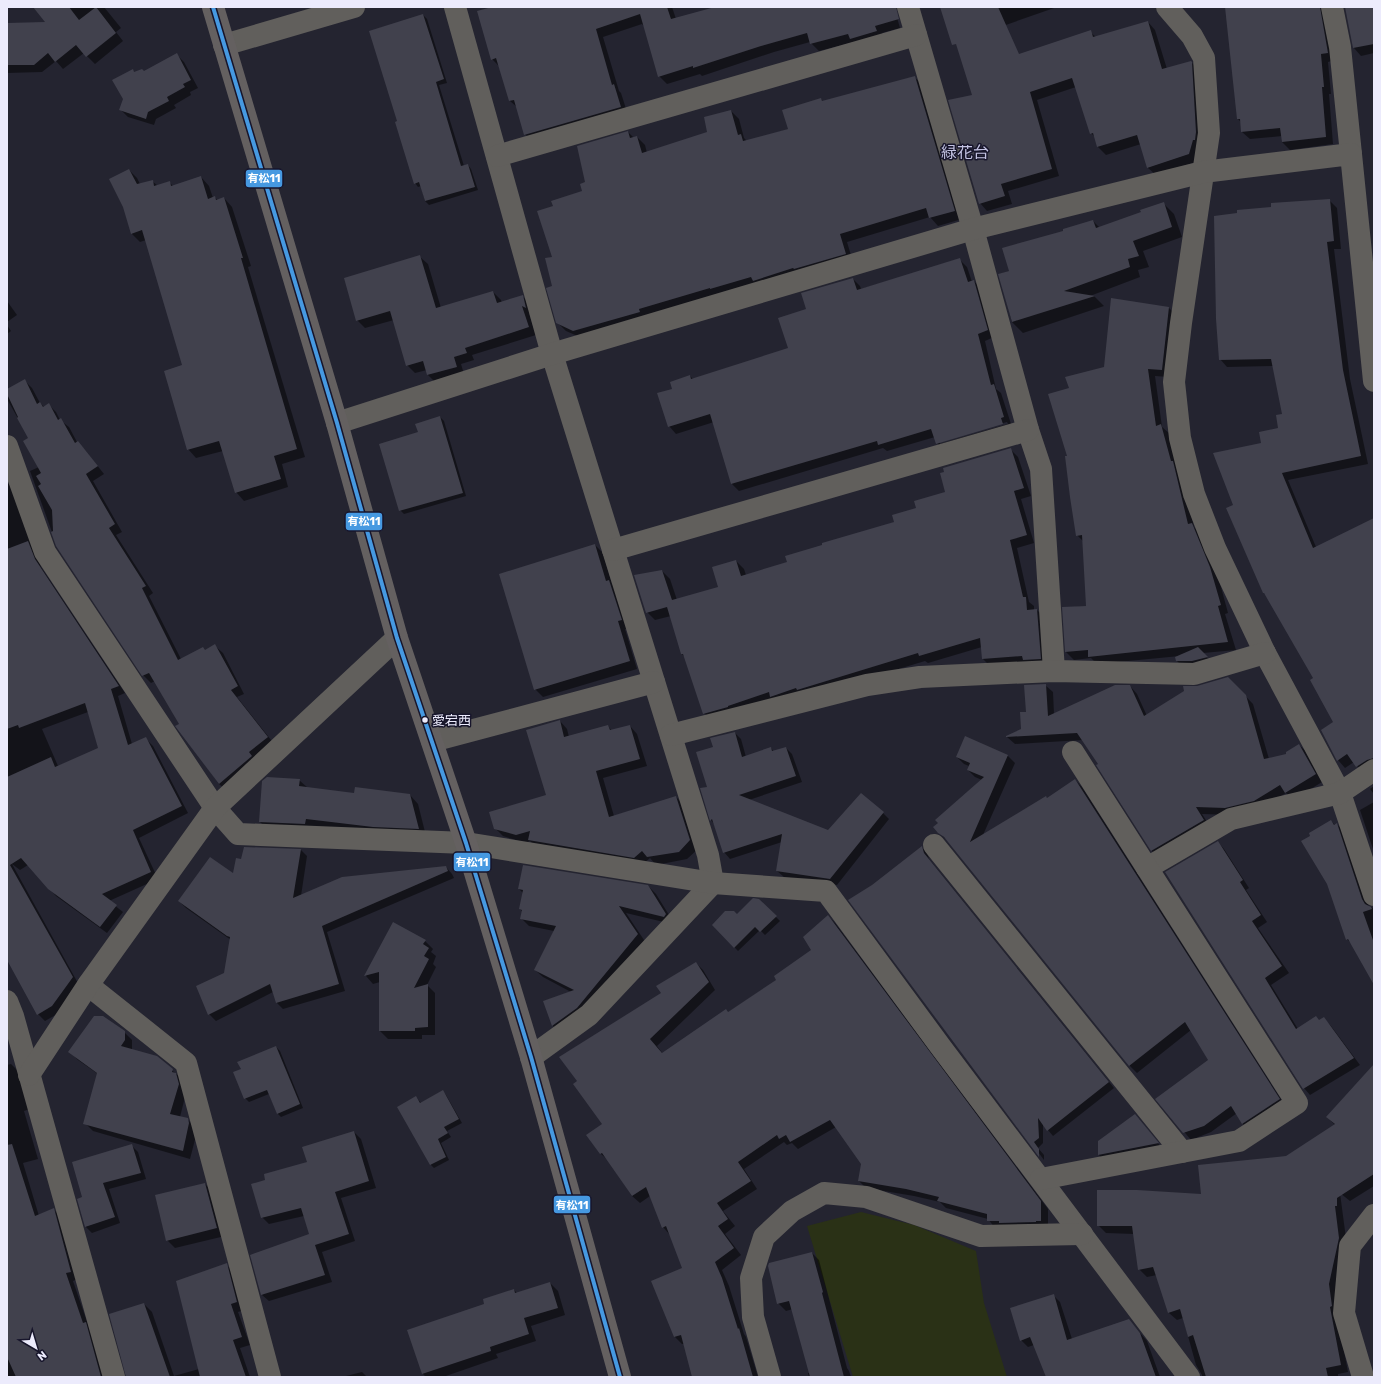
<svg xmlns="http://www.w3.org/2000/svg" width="1381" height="1384" font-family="Rubik,'Noto Sans JP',sans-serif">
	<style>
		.green { fill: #2a3116 }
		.shadow { fill: #0007; fill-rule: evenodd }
		.building { fill: #41414d }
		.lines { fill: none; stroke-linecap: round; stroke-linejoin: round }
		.minor { stroke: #615f5c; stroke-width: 22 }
		.major { stroke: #646060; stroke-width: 22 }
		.bus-1-casing { stroke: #17152b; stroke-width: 7 }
		.bus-1 { stroke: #4699e1; stroke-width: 4 }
		.bus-dot { fill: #ecebfc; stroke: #17152b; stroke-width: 1.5 }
		.labels { text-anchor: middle; stroke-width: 3; stroke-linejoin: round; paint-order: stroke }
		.bus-label { font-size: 13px; fill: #ecebfc; stroke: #17152b; text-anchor: start }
		.quarter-label { font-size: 16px; fill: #c3c2e2; stroke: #17152b }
		.line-badge { stroke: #17152b; stroke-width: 1.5 }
		.badge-label { font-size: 11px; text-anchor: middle; font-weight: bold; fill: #fff }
	</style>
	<rect width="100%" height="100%" fill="#242430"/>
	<path class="green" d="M 861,1212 L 914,1225 L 976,1251 L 984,1303 L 1007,1377 L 853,1377 L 807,1226 Z"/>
	<g class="shadow">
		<path d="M 34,7 L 104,7 L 121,28 L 116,32 L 123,41 L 95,64 L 84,53 L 63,69 L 56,61 L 42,72 L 7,73 L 7,24 L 47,23 Z"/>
		<path d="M 495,7 L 672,7 L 676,19 L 728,7 L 894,7 L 900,28 L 882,33 L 884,39 L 854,42 L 819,51 L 810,42 L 774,52 L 702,76 L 700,74 L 667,84 L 659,76 L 644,26 L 642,24 L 603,37 L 619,91 L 621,93 L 628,115 L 533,142 L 525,134 L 518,108 L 510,101 L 499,66 L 492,59 Z"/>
		<path d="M 956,7 L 1057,7 L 957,42 Z"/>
		<path d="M 1226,7 L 1330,7 L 1335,60 L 1328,62 L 1331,94 L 1329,94 L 1333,144 L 1290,150 L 1282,142 L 1282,136 L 1250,139 L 1242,132 L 1241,122 L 1238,119 Z"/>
		<path d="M 1346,7 L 1374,7 L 1374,53 L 1361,56 L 1354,48 Z"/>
		<path d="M 423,15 L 427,19 L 447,83 L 439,85 L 464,166 L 468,165 L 471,169 L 478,190 L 429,205 L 425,201 L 421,186 L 418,187 L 415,183 L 399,122 Z"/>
		<path d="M 1148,22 L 1155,30 L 1167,69 L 1191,62 L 1198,69 L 1204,140 L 1196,162 L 1156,175 L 1148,168 L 1141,144 L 1106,155 L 1098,147 L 1095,137 L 1091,133 L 1076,87 L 1037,100 L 1059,176 L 1008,191 L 1012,204 L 987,211 L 980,203 L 973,96 L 1090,32 L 1096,37 Z"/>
		<path d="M 177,55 L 184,62 L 198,88 L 190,92 L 191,95 L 174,105 L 176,108 L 156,119 L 154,125 L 128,117 L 121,110 L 135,73 L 144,72 Z"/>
		<path d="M 914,77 L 923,85 L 962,219 L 938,226 L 930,217 L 847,242 L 853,262 L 582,338 L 566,331 L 557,322 L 554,286 L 553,257 L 554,207 L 584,191 L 586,183 L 628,132 L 634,138 L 637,137 L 645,145 L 647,153 L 709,133 L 731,111 L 739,119 L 744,138 L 747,141 L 789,129 L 821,99 L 823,102 Z"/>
		<path d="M 129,170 L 137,178 L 140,184 L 152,181 L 158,186 L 169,182 L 173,186 L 201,177 L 209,186 L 213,198 L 215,198 L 218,200 L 224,198 L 232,207 L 251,266 L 248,267 L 305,457 L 282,464 L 288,487 L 244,501 L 236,492 L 223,451 L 196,458 L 188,449 L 184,366 L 146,240 L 140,242 L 132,234 Z"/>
		<path d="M 1329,200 L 1337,208 L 1341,249 L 1334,249 L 1350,379 L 1368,464 L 1288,480 L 1316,547 L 1374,547 L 1374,768 L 1364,774 L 1354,762 L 1345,768 L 1338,760 L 1335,723 L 1315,678 L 1267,596 L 1264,593 L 1235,505 L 1262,444 L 1279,429 L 1283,414 L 1273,366 L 1227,367 L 1220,359 L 1272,208 Z"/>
		<path d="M 1163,203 L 1174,214 L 1182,237 L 1143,251 L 1149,267 L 1138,270 L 1140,277 L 1090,296 L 1094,296 L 1104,306 L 1023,333 L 1012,322 L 999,274 L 1010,271 L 1065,231 L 1093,221 L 1100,228 L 1143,213 Z"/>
		<path d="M 420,257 L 428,264 L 441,308 L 493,292 L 501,300 L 502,303 L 522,296 L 530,304 L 533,315 L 529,313 L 536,335 L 472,355 L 474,360 L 461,364 L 464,374 L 436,383 L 428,375 L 427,370 L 415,373 L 407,365 L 394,320 L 365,328 L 357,320 Z"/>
		<path d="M 960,260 L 967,267 L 972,282 L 974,281 L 981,289 L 994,337 L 985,341 L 996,389 L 1001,393 L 1011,424 L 944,450 L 937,443 L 935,437 L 887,451 L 883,448 L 739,491 L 732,484 L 714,422 L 676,434 L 669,426 L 673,389 L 690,376 L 693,379 L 789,349 L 807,309 L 853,279 L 860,286 L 861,289 ZM 1007,422 L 1008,424 L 940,444 L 940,441 Z"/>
		<path d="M 1112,299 L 1169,308 L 1177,316 L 1169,377 L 1155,376 L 1162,427 L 1169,433 L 1180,470 L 1194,527 L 1199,532 L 1218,576 L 1228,613 L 1225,614 L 1236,650 L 1203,653 L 1214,665 L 1185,669 L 1177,661 L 1180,656 L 1097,664 L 1091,658 L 1074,660 L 1066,652 L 1063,608 L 1087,606 L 1084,542 L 1077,535 L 1068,457 L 1070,389 L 1105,367 Z"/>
		<path d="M 7,301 L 17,315 L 7,322 Z"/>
		<path d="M 7,325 L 11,331 L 7,334 Z"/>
		<path d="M 25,381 L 32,388 L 40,403 L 44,407 L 49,405 L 56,412 L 60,420 L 69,427 L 77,442 L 85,450 L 104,474 L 93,481 L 122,532 L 116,535 L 153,593 L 149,596 L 181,659 L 206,651 L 215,646 L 223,653 L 244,694 L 237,697 L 275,745 L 227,791 L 219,784 L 177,726 L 180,725 L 155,681 L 151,683 L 143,675 L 57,546 L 30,471 L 39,467 L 29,438 L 7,399 L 7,390 Z"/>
		<path d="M 440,417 L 444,421 L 466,496 L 404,514 L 400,510 L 419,433 Z"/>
		<path d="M 1010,449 L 1018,457 L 1031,496 L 1021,499 L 1034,543 L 1017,548 L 1029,602 L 1034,606 L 1034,610 L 1037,610 L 1045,618 L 1048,667 L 991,667 L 983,659 L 982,647 L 928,663 L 925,661 L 806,697 L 712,721 L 704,713 L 685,657 L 682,654 L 671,616 L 655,620 L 647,612 L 662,571 L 670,579 L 677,600 L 720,588 L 736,561 L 744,569 L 746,575 L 788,563 L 895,522 L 946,492 Z"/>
		<path d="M 7,482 L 12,487 L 41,567 L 125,693 L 118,696 L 132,744 L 146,739 L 153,746 L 188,813 L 139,838 L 158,879 L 109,901 L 123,912 L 107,933 L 56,896 L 28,865 L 20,870 L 12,864 L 79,985 L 59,1013 L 45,1021 L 38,1014 L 7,958 ZM 88,712 L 99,749 L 58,766 L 42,729 Z"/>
		<path d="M 595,545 L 603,553 L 612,584 L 617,589 L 629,628 L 625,629 L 637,669 L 543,697 L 535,689 Z"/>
		<path d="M 1228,678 L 1253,704 L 1269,759 L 1287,755 L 1299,745 L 1307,752 L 1322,782 L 1293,800 L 1286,793 L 1262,808 L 1233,815 L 1202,814 L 1211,828 L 1159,858 L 1152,851 L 1097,765 L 1100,764 L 1083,740 L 1015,744 L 1007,737 L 1022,729 L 1027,713 L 1045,685 L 1053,692 L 1054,714 L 1130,686 L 1137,694 L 1147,716 L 1197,687 Z"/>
		<path d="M 560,721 L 567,729 L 569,737 L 608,726 L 612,731 L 630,726 L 637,734 L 647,766 L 603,778 L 614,816 L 676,797 L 684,805 L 698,849 L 687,859 L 656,865 L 650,858 L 642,865 L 537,848 L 530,841 L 525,843 L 503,836 L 495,828 L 547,796 Z"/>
		<path d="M 735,733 L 741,739 L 746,757 L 771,748 L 774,752 L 786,748 L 792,754 L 802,782 L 749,800 L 828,831 L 883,813 L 889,819 L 837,885 L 784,877 L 777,871 L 782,842 L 730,859 L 724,852 L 714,824 L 711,820 L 702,789 L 708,787 L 715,748 Z"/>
		<path d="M 1008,756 L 1015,763 L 983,835 L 1046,797 L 1048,799 L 1075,780 L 1082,787 L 1286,1107 L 1250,1131 L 1243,1124 L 1237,1113 L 1211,1132 L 1191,1140 L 1157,1099 L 1209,1061 L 1191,1030 L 1137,1073 L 1130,1066 L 949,842 L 939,833 L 982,780 L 975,777 L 968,770 L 969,766 L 964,764 L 957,757 Z"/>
		<path d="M 299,780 L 308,788 L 355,795 L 410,795 L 418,804 L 426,836 L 268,830 L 260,822 Z"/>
		<path d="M 1374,786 L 1374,794 L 1370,789 Z"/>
		<path d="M 1374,802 L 1374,852 L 1360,810 Z"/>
		<path d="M 1331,821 L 1335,825 L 1337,824 L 1344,832 L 1369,907 L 1374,908 L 1374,983 L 1352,944 L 1347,939 L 1328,884 Z"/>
		<path d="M 1218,842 L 1224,849 L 1249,888 L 1246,890 L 1267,922 L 1258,928 L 1289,973 L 1271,985 L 1298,1029 L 1324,1019 L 1331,1026 L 1360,1065 L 1310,1095 L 1304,1088 L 1166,873 Z"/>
		<path d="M 922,847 L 927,853 L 929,859 L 1114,1088 L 1053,1136 L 1043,1124 L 1043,1143 L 1038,1148 L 1044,1155 L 1044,1160 L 850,901 L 872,886 Z"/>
		<path d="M 301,850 L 307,856 L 301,896 L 446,867 L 452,874 L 454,878 L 327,932 L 345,991 L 283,1009 L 277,1003 L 273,992 L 216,1021 L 209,1014 L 225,973 L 231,940 L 186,908 L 179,901 L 234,875 L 242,860 Z"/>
		<path d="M 648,886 L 656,894 L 674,923 L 672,924 L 626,913 L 646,943 L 561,1033 L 553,1026 L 544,1001 L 571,992 L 543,977 L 535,970 L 554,931 L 529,926 L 521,918 L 523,912 L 520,909 L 523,893 L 519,889 Z"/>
		<path d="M 759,900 L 780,921 L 765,935 L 760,930 L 738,951 L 713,925 L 737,916 Z"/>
		<path d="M 828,916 L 835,923 L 1048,1209 L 1048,1228 L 995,1228 L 988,1219 L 946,1208 L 940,1202 L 914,1196 L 866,1188 L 859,1181 L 862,1164 L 836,1127 L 798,1149 L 792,1143 L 787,1145 L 784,1142 L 744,1169 L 757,1189 L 723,1211 L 735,1226 L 725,1234 L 741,1255 L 722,1270 L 729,1286 L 744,1334 L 746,1337 L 758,1377 L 693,1377 L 684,1344 L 682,1344 L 675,1337 L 684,1269 L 670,1235 L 663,1227 L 650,1196 L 640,1203 L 632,1196 L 609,1161 L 601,1154 L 603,1124 L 662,994 L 696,963 L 703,970 L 715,990 L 657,1046 L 663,1054 L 778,980 L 812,950 Z"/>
		<path d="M 393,924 L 425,941 L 433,949 L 431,952 L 436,956 L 433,964 L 436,967 L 427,985 L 435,993 L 435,1035 L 422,1035 L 422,1039 L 388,1039 L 380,1031 L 380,982 L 373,984 L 366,976 Z"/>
		<path d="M 124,1032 L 132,1040 L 132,1050 L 156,1057 L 181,1078 L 186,1093 L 180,1117 L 187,1119 L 195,1127 L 197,1132 L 190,1159 L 93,1131 L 85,1123 L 98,1074 L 78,1060 L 70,1052 Z"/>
		<path d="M 276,1047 L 280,1051 L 303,1108 L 281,1117 L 277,1113 L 269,1094 L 249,1102 L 245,1098 L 242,1070 Z"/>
		<path d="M 11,1064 L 19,1072 L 30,1109 L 24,1111 L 38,1159 L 23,1163 L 39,1216 L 54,1210 L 61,1217 L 78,1279 L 73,1281 L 106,1377 L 7,1377 L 7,1065 Z"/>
		<path d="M 1374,1065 L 1374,1186 L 1350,1201 L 1340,1193 L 1347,1246 L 1337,1314 L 1348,1372 L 1338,1374 L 1338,1377 L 1202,1377 L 1202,1375 L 1196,1365 L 1183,1318 L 1177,1320 L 1169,1313 L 1157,1275 L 1147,1277 L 1139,1269 L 1134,1234 L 1106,1233 L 1098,1225 L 1202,1195 L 1286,1157 L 1335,1125 L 1327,1117 Z"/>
		<path d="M 442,1091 L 446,1095 L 462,1123 L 447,1131 L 451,1137 L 441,1143 L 449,1160 L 434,1168 L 431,1165 L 416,1097 L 421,1103 Z"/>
		<path d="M 1139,1119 L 1161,1147 L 1102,1159 L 1099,1155 L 1099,1141 Z"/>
		<path d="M 354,1132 L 361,1139 L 376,1188 L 341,1198 L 355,1241 L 322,1252 L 332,1282 L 269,1301 L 262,1295 L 310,1235 L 304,1216 L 269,1224 L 262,1217 L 266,1180 L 308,1162 Z"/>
		<path d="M 132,1146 L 138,1152 L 146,1179 L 109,1189 L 120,1223 L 92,1233 L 86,1227 L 83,1197 Z"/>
		<path d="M 205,1184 L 213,1192 L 225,1236 L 175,1248 L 167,1240 Z"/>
		<path d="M 812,1253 L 819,1260 L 847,1368 L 849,1371 L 851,1377 L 809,1377 L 808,1373 L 810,1373 L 793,1309 L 786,1311 L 778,1303 Z"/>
		<path d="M 226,1265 L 234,1272 L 244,1310 L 238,1312 L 250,1345 L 240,1348 L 250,1377 L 146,1377 L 144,1304 L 152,1312 L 174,1376 L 199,1369 Z"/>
		<path d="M 550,1283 L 558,1291 L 565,1315 L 531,1326 L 536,1341 L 496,1354 L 498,1358 L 443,1377 L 426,1377 L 423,1374 L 409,1331 L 486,1305 L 514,1290 L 517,1293 Z"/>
		<path d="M 1053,1295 L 1060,1302 L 1072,1339 L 1129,1320 L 1147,1341 L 1160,1377 L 1047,1377 L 1034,1345 L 1028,1347 L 1021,1340 Z"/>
		<path d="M 362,1372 L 367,1377 L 342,1377 Z"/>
	</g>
	<g class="building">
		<path d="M 33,7 L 69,7 L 79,20 L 96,7 L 116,33 L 86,57 L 76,45 L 55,62 L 48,53 L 34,65 L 7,65 L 7,23 L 45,22 Z"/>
		<path d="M 492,7 L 667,7 L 671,19 L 715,7 L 896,7 L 899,19 L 875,26 L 877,31 L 850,39 L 848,34 L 810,44 L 807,33 L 761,46 L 693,68 L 693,66 L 658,77 L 640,14 L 596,29 L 612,85 L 614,84 L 621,107 L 524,135 L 514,100 L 509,101 L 496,58 L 491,60 L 477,11 Z"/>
		<path d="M 940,7 L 998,7 L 1019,54 L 1091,30 L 1093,37 L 1148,21 L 1162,69 L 1191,61 L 1192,62 L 1196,132 L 1195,140 L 1193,140 L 1189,154 L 1147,168 L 1137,135 L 1097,147 L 1093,133 L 1090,134 L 1072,78 L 1030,92 L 1052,169 L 1001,184 L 1005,196 L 979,204 L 948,100 L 972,95 L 956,44 L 952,45 Z"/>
		<path d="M 1225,7 L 1320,7 L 1328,53 L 1321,54 L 1324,87 L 1322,87 L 1326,137 L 1282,142 L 1280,128 L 1241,132 L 1240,119 L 1237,119 Z"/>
		<path d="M 1345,7 L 1374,7 L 1374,44 L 1353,48 Z"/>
		<path d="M 423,14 L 444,79 L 436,82 L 461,166 L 468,164 L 475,187 L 425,201 L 419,182 L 414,184 L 395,122 L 397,121 L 369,31 Z"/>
		<path d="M 177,53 L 191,80 L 183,84 L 185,87 L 167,97 L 169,101 L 148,112 L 146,119 L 119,110 L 123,99 L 112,80 L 133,69 L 134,72 L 142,69 L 144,71 Z"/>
		<path d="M 915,76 L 955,211 L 929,218 L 926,208 L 840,234 L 846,254 L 794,269 L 793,268 L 753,281 L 751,277 L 710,289 L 710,288 L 639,309 L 640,312 L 573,331 L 556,323 L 546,288 L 552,286 L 545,258 L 552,257 L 537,211 L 553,206 L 551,201 L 582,191 L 580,184 L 585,182 L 577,146 L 628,131 L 630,138 L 637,136 L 642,153 L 707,132 L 704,117 L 731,110 L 738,135 L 741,134 L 743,141 L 788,129 L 782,110 L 821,98 L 822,101 Z"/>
		<path d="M 129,169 L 137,184 L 153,180 L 154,186 L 170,181 L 171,186 L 201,176 L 208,199 L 215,196 L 216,200 L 224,197 L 243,258 L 241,258 L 297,449 L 274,456 L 281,479 L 235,493 L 219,441 L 187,450 L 164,371 L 182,365 L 142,230 L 131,234 L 123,207 L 109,179 Z"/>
		<path d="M 1330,199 L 1334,241 L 1327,242 L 1343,370 L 1361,456 L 1282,473 L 1313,548 L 1374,518 L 1374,758 L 1367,760 L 1356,767 L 1347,754 L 1337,761 L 1321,730 L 1333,722 L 1310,680 L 1313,678 L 1264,593 L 1263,593 L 1226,508 L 1233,505 L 1213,453 L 1261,443 L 1259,432 L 1278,428 L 1276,415 L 1282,414 L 1271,359 L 1219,360 L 1216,319 L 1214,216 L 1237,213 L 1237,210 L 1271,207 L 1271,203 Z"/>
		<path d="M 1164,202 L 1172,227 L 1133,241 L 1139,256 L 1128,259 L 1130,267 L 1064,291 L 1095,296 L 1012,322 L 998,274 L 1009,271 L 1002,248 L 1063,231 L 1063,229 L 1093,220 L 1096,228 L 1141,212 L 1140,210 Z"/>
		<path d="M 420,255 L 436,308 L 493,291 L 497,303 L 523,295 L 526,308 L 522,306 L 529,327 L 465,348 L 467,353 L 454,357 L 457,367 L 427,375 L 423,361 L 406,366 L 390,311 L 356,321 L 344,278 Z"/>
		<path d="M 960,258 L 968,282 L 974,280 L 988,330 L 978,334 L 991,385 L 994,384 L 1004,417 L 1001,418 L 1003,424 L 936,444 L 931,429 L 878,445 L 877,441 L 731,484 L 710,414 L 668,427 L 657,393 L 672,389 L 670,382 L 690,375 L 691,379 L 788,348 L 778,318 L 806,309 L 801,293 L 853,278 L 857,290 Z"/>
		<path d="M 1111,298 L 1169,307 L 1162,370 L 1148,369 L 1156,426 L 1161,424 L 1171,461 L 1173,461 L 1188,524 L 1192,523 L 1210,567 L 1221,605 L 1218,606 L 1228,642 L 1088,657 L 1088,650 L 1065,652 L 1062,607 L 1086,606 L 1082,535 L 1076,536 L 1070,497 L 1065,456 L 1067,456 L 1048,394 L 1069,388 L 1065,377 L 1104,367 Z"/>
		<path d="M 25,379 L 37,404 L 40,402 L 43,407 L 49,403 L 58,420 L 61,418 L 75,443 L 78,441 L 98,466 L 86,474 L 115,524 L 109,528 L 146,586 L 142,588 L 178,660 L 203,647 L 205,650 L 215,644 L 238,686 L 231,690 L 268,737 L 249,752 L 252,756 L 219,784 L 175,726 L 179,724 L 149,673 L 142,676 L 56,546 L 51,532 L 53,531 L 52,510 L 38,486 L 41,484 L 36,476 L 41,473 L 23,441 L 28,438 L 17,418 L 18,417 L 7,394 L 7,389 Z"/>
		<path d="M 440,416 L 463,493 L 399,511 L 379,444 L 418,432 L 415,424 Z"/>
		<path d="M 1011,448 L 1024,488 L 1014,491 L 1027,535 L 1010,540 L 1023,597 L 1026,597 L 1027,610 L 1037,609 L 1041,659 L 1023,660 L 1022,656 L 982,659 L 980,638 L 919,656 L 918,653 L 797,690 L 796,688 L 770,697 L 769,692 L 728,706 L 728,707 L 703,714 L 683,654 L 681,654 L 667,607 L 646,613 L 634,575 L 662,570 L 672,600 L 718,587 L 712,567 L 736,560 L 741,576 L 787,562 L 785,556 L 822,545 L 822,543 L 894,522 L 892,515 L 916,508 L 914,501 L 945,492 L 940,473 L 944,472 L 943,468 Z"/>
		<path d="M 28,541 L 35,559 L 119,686 L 111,689 L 128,745 L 146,737 L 182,806 L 133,830 L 151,872 L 102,894 L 117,905 L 100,927 L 48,889 L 21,858 L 10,865 L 73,977 L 52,1006 L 37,1015 L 7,960 L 7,777 L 51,757 L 55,767 L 98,748 L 85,703 L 19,728 L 18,725 L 7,729 L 7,549 Z"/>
		<path d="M 595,544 L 606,581 L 609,580 L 622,620 L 618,621 L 630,661 L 534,690 L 499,574 Z"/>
		<path d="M 1198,647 L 1208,657 L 1192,661 L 1176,661 L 1175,657 Z"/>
		<path d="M 1228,677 L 1246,695 L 1264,759 L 1286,754 L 1286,752 L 1299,744 L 1316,774 L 1285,793 L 1280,785 L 1254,801 L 1225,808 L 1196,807 L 1204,820 L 1151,851 L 1096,765 L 1098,764 L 1077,733 L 1006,737 L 1006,736 L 1021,729 L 1020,712 L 1026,712 L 1024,685 L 1046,684 L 1048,716 L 1115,685 L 1130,685 L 1144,716 L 1184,691 L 1183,686 L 1197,686 Z"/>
		<path d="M 560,720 L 564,737 L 608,725 L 610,730 L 630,725 L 640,759 L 596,771 L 609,817 L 676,796 L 690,840 L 679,852 L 647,857 L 642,851 L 634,858 L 528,840 L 530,831 L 516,835 L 494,829 L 489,812 L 546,795 L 526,730 Z"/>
		<path d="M 735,732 L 742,757 L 771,747 L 772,751 L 786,747 L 796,776 L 739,795 L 828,830 L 861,793 L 884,812 L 830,879 L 776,871 L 782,834 L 723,853 L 712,819 L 710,821 L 700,788 L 707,787 L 696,752 L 713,747 L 710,738 Z"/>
		<path d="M 965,736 L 1008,755 L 970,842 L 1046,796 L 1047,798 L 1075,779 L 1280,1099 L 1242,1124 L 1231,1106 L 1204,1126 L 1183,1133 L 1155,1099 L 1208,1060 L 1185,1022 L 1129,1066 L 944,837 L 938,833 L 933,827 L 938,823 L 935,820 L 984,777 L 967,770 L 970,763 L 956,757 Z"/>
		<path d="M 267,777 L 300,779 L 299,786 L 354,793 L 355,787 L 410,794 L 419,829 L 373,827 L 306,819 L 305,824 L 259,822 L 262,781 Z"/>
		<path d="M 1331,820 L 1334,825 L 1337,823 L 1362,899 L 1365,904 L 1371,907 L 1372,909 L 1363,912 L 1374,943 L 1374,985 L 1348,939 L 1346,940 L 1327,884 L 1301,841 L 1310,836 L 1309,833 Z"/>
		<path d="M 1218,841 L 1243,880 L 1240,882 L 1261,915 L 1252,921 L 1282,966 L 1265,978 L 1296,1029 L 1316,1016 L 1319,1020 L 1324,1017 L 1354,1058 L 1303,1089 L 1165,872 Z"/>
		<path d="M 922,846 L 924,853 L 1109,1082 L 1047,1131 L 1038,1118 L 1039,1138 L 1034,1142 L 1039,1149 L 1039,1157 L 848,900 L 872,885 Z"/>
		<path d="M 244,847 L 301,849 L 293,898 L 342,877 L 446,866 L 448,871 L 322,926 L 339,984 L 276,1003 L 270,984 L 208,1015 L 196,986 L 224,973 L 230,937 L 227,936 L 178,901 L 210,857 L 233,873 L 236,858 L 241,859 Z"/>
		<path d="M 523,865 L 648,885 L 666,914 L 664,917 L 619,906 L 638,934 L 577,1008 L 552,1026 L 543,1001 L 574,990 L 534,970 L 556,926 L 520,919 L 522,910 L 519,909 L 523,890 L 518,889 Z"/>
		<path d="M 753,898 L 759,899 L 777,916 L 760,932 L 755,927 L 734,948 L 712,925 L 725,911 L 734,911 L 737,914 Z"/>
		<path d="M 828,915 L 1041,1201 L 1041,1221 L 1036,1221 L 1036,1222 L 999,1223 L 999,1221 L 987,1221 L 987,1214 L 937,1201 L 939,1197 L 906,1189 L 858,1181 L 861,1164 L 830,1120 L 790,1142 L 786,1135 L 779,1139 L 777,1135 L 738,1162 L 751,1181 L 717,1203 L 728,1219 L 718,1226 L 734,1248 L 715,1262 L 722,1278 L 738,1329 L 739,1328 L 753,1377 L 692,1377 L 681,1335 L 674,1337 L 651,1281 L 682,1268 L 666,1226 L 662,1228 L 646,1187 L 632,1196 L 602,1153 L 600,1154 L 586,1135 L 602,1124 L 573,1084 L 577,1081 L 559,1057 L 661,993 L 656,986 L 696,962 L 709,982 L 650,1039 L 662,1053 L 726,1009 L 728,1012 L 776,980 L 774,976 L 811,950 L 803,937 Z"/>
		<path d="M 393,922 L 426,940 L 423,944 L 429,948 L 424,956 L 429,959 L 414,988 L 428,984 L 428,1027 L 415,1028 L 415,1031 L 379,1031 L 379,972 L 364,976 Z"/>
		<path d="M 94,1016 L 103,1016 L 125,1031 L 125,1040 L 121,1046 L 157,1056 L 173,1069 L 172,1072 L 176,1073 L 179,1084 L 170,1114 L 188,1118 L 189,1123 L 183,1151 L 83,1124 L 97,1073 L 68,1052 Z"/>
		<path d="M 276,1046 L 300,1104 L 277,1114 L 267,1090 L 244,1099 L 233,1072 L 241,1069 L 237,1062 Z"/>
		<path d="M 1374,1064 L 1374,1174 L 1337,1198 L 1337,1206 L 1335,1206 L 1339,1238 L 1329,1284 L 1332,1306 L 1330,1307 L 1341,1365 L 1326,1368 L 1328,1377 L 1206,1377 L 1193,1335 L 1188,1337 L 1180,1309 L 1168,1313 L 1153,1267 L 1138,1270 L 1132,1226 L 1097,1226 L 1097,1190 L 1137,1190 L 1201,1194 L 1198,1165 L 1286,1156 L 1335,1124 L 1326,1117 Z"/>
		<path d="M 443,1090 L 459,1119 L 444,1127 L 448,1133 L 438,1139 L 446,1157 L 430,1165 L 397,1107 L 416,1096 L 420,1103 Z"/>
		<path d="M 1135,1114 L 1159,1143 L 1098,1155 L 1098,1141 Z"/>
		<path d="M 354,1131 L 369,1181 L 335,1192 L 349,1234 L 315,1245 L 325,1275 L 261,1295 L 250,1255 L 309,1234 L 301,1208 L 261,1218 L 251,1184 L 265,1180 L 264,1174 L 307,1162 L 302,1147 Z"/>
		<path d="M 12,1144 L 35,1216 L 54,1208 L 71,1272 L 66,1273 L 83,1323 L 86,1322 L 101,1377 L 16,1377 L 7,1357 L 7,1145 Z"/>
		<path d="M 132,1144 L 141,1173 L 103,1183 L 115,1217 L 85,1227 L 77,1199 L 82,1197 L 72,1162 Z"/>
		<path d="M 205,1183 L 217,1228 L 166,1241 L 155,1195 Z"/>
		<path d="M 812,1252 L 823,1292 L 822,1293 L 844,1377 L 810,1377 L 789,1301 L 777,1304 L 768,1266 L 769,1263 Z"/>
		<path d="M 227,1263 L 237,1302 L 231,1304 L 242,1337 L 233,1340 L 246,1377 L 200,1377 L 176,1281 Z"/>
		<path d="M 550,1282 L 558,1308 L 524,1318 L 529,1334 L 490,1347 L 491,1351 L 422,1374 L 407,1330 L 484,1304 L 483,1299 L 514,1289 L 515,1293 Z"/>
		<path d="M 1054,1294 L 1067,1340 L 1129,1319 L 1140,1333 L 1156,1377 L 1046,1377 L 1030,1337 L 1020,1341 L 1010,1308 Z"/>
		<path d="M 144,1303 L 170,1377 L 126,1377 L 109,1314 Z"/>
	</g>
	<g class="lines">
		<g class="minor">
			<path d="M 455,7 L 552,354 L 708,855 L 713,883 L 589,1015 L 531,1057"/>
			<path d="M 908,7 L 973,229 L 1028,430 L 1041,469 L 1054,671"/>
			<path d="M 1167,7 L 1192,36 L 1204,58 L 1209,133 L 1181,323 L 1174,382 L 1180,438 L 1194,494 L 1215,548 L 1265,653 L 1340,793 L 1374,895"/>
			<path d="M 1332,7 L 1340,47 L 1351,154"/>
			<path d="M 224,45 L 354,7"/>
			<path d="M 497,156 L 916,35"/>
			<path d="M 337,423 L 552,354 L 973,229 L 1203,172 L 1351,154 L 1374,381"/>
			<path d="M 7,446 L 45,552 L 215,808 L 238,834 L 466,843 L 713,883 L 826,891 L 940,1046 L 1189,1377"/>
			<path d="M 613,550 L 1028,430"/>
			<path d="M 671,735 L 867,685 L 920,677 L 1054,671 L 1194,674 L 1265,653"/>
			<path d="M 432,741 L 654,682"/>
			<path d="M 934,845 L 1182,1152"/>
			<path d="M 1147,868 L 1231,819 L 1340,793 L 1374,770"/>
			<path d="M 88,985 L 186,1063 L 270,1377"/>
			<path d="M 7,1001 L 13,1016 L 114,1377"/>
			<path d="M 29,1075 L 88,985 L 215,808 L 397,638"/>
			<path d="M 1041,1179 L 1239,1141 L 1297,1103 L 1073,752"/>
			<path d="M 770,1377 L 753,1317 L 751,1278 L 764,1237 L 792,1211 L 824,1193 L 866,1197 L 981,1236 L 1082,1234"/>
			<path d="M 1363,1377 L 1344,1313 L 1350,1246 L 1374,1215"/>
		</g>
		<path class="major" d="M 213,7 L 337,423 L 397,638 L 466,843 L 531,1057 L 620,1377"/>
		<defs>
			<path id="bus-1" d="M 213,7 L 337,423 L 397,638 L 466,843 L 531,1057 L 620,1377"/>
		</defs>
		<use href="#bus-1" class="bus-1-casing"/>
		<use href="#bus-1" class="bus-1"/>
	</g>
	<circle class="bus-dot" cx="425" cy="720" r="3.5"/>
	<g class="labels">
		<g class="bus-label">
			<text x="432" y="725">愛宕西</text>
		</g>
		<g class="quarter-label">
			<text x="965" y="158">緑花台</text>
		</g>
	</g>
	<g class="line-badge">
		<rect x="245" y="169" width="38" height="19" rx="4" fill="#4699e1"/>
		<rect x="345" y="512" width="38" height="19" rx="4" fill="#4699e1"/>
		<rect x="453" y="852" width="38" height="20" rx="4" fill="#4699e1"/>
		<rect x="553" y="1195" width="38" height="19" rx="4" fill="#4699e1"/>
	</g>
	<g class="badge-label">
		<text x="264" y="182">有松11</text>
		<text x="364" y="525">有松11</text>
		<text x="472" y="866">有松11</text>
		<text x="572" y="1209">有松11</text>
	</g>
	<rect width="1381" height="1384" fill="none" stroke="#ecebfc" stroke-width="16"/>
	<g transform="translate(36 1348) rotate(142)" stroke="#17152b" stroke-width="3" paint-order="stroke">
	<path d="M0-3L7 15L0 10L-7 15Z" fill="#ecebfc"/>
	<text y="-6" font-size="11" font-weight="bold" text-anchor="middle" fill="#ecebfc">N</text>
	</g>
</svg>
